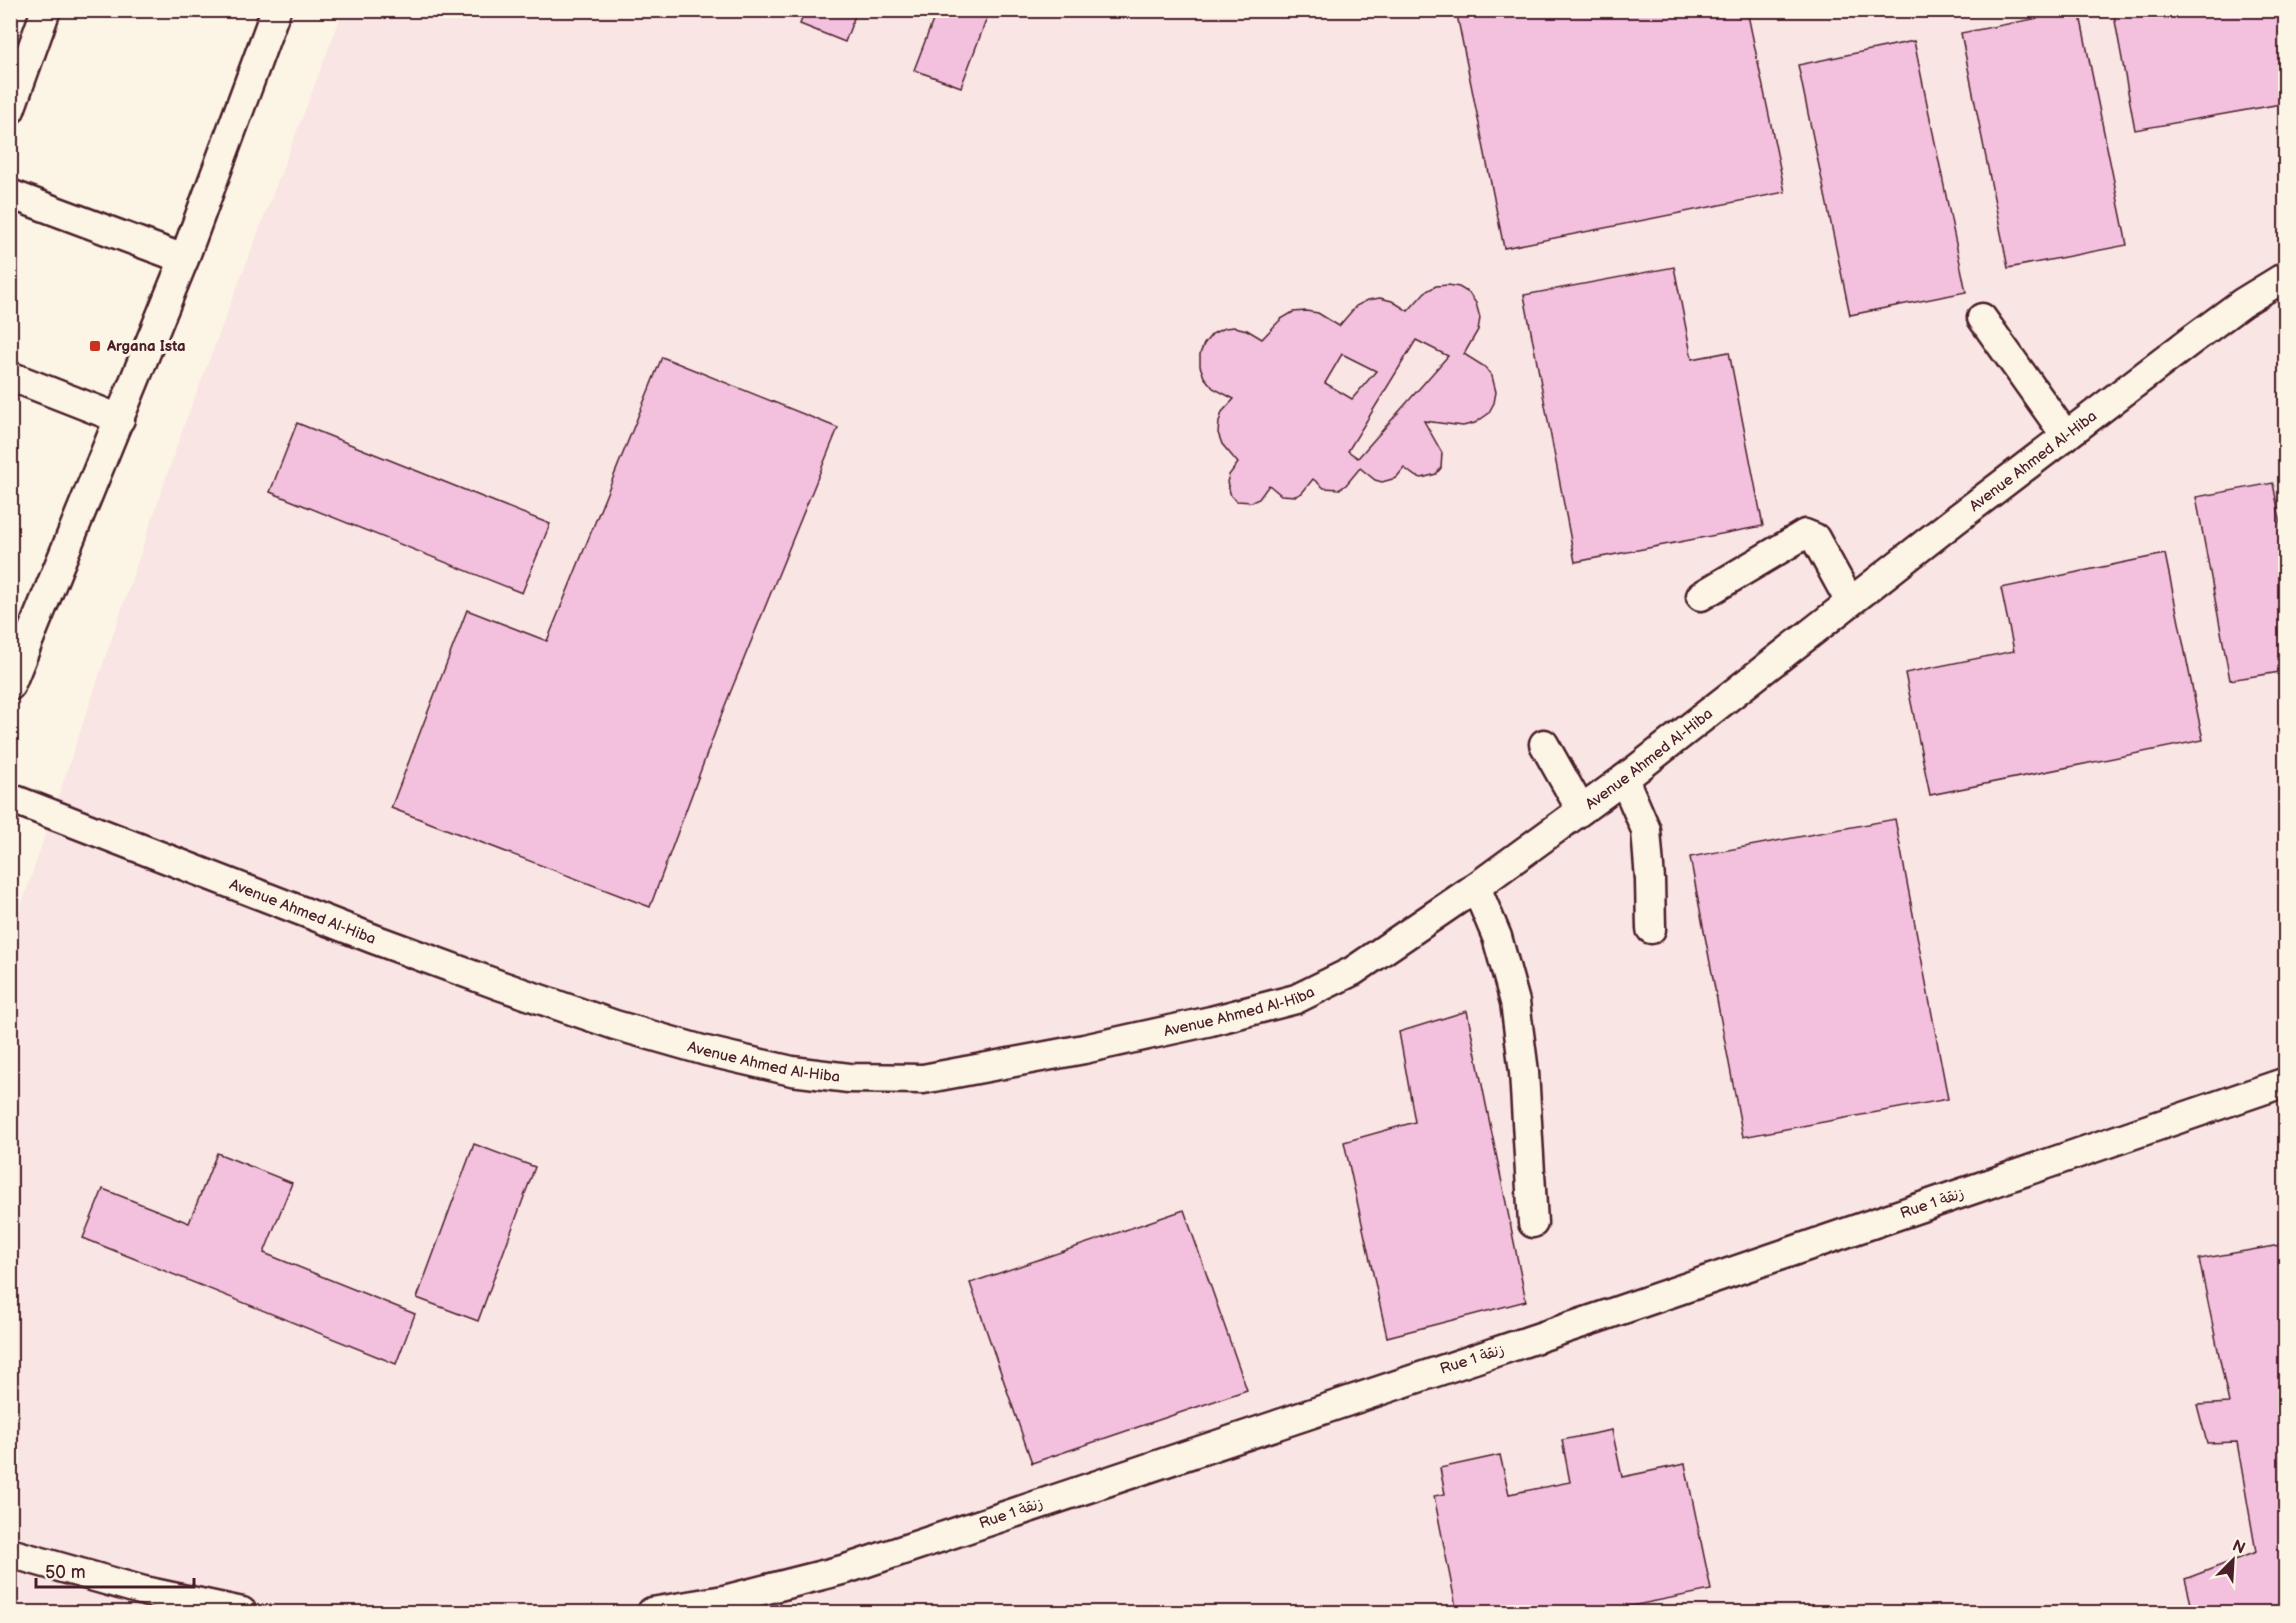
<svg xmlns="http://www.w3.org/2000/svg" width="2296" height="1623" font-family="'Balsamiq Sans','Playpen Sans Arabic',sans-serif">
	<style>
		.built { fill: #f9e5e3 }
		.building { fill: #f3c0de; stroke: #4a1f2b; stroke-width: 1.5; fill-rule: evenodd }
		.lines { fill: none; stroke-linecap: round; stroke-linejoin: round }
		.minor-casing { stroke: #4a1f2b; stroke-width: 33 }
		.minor { stroke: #fcf5e5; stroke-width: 28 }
		.poi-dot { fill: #c8321e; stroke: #fcf5e5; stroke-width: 2 }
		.labels { text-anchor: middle; stroke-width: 6; stroke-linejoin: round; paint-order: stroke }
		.poi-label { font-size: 15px; font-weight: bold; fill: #4a1f2b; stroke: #fcf5e5; text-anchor: start }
		.street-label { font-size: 15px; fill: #4a1f2b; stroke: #fcf5e5 }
	</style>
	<rect width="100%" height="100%" fill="#fcf5e5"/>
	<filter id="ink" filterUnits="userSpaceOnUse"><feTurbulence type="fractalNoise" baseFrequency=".0167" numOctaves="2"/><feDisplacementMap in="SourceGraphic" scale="12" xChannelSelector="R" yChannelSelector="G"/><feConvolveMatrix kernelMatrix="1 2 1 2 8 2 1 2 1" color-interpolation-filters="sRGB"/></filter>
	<g filter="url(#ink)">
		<path class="built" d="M 343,11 L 2285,11 L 2285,1612 L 11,1612 L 11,936 L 183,428 Z"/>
		<g class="building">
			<path d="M 805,10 L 857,10 L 845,42 L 800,24 Z"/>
			<path d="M 937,10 L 990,10 L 961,87 L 914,70 Z"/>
			<path d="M 1456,10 L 1747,10 L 1785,192 L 1504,248 Z"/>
			<path d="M 2079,10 L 2127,245 L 2008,268 L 1961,33 Z"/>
			<path d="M 2113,10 L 2286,10 L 2286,103 L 2135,130 Z"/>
			<path d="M 1914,41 L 1966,292 L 1850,315 L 1798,65 Z"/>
			<path d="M 1674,267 L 1692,359 L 1729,352 L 1763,526 L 1575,562 L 1524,295 Z"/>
			<path d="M 1448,285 L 1459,287 L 1469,293 L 1476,303 L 1480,318 L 1478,330 L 1464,354 L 1485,367 L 1492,376 L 1496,392 L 1494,403 L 1488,414 L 1475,423 L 1463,426 L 1424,421 L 1442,453 L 1441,468 L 1436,474 L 1422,478 L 1415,476 L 1404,468 L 1396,478 L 1382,482 L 1375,480 L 1360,468 L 1346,485 L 1340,489 L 1324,488 L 1313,479 L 1302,493 L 1296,496 L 1281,495 L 1269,485 L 1259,499 L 1252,502 L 1237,501 L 1231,496 L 1227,482 L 1229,475 L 1238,463 L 1222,444 L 1218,433 L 1219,422 L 1222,412 L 1234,399 L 1213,388 L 1204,377 L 1200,366 L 1200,354 L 1204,344 L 1212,334 L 1224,328 L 1235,327 L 1247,330 L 1262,339 L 1281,319 L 1293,312 L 1306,311 L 1318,313 L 1339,326 L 1356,306 L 1368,300 L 1380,298 L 1392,301 L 1408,311 L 1425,292 L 1436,286 ZM 1416,340 L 1448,356 L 1358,458 L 1348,451 ZM 1342,354 L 1376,371 L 1352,399 L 1325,383 Z"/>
			<path d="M 662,357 L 838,428 L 724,708 L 650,907 L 391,808 L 467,610 L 547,641 Z"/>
			<path d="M 297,423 L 550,524 L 522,593 L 270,492 Z"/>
			<path d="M 2273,483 L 2286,551 L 2286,671 L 2230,680 L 2196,497 Z"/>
			<path d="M 2165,554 L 2203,740 L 1930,795 L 1905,673 L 2014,651 L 2001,588 Z"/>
			<path d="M 1895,819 L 1948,1099 L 1743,1137 L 1690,857 Z"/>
			<path d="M 1467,1011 L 1526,1301 L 1387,1337 L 1344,1142 L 1415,1122 L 1399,1032 Z"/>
			<path d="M 474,1144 L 535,1167 L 478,1321 L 417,1298 Z"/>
			<path d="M 217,1153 L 292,1183 L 264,1253 L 415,1314 L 396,1364 L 83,1238 L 103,1189 L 189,1223 Z"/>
			<path d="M 1184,1210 L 1247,1390 L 1032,1463 L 970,1283 Z"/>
			<path d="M 2286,1244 L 2286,1612 L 2193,1612 L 2185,1579 L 2256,1552 L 2237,1442 L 2207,1443 L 2197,1405 L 2229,1403 L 2199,1259 Z"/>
			<path d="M 1612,1430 L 1622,1477 L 1685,1464 L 1711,1590 L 1611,1610 L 1612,1612 L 1457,1612 L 1434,1496 L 1445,1494 L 1440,1468 L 1500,1455 L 1509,1494 L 1570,1482 L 1562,1440 Z"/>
		</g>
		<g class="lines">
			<defs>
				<g id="minor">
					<path d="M 10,110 L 46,10"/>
					<path d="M 10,194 L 184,259"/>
					<path d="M 1982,318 L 2066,436"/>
					<path d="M 10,376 L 120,419"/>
					<path d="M 1701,596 L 1805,534 L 1815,538 L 1850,602"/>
					<path d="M 10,686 L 184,259 L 276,10"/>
					<path d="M 1544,744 L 1581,810"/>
					<path d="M 1624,779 L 1646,830 L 1650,880 L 1651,929"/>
					<path id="s1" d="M 10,798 L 374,939 L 499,985 L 615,1025 L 706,1051 L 792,1071 L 849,1078 L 923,1079 L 1084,1049 L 1211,1021 L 1296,999 L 1353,971 L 1476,887 L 1624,779 L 1954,521 L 2189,342 L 2242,303 L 2286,276"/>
					<path d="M 1476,887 L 1497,937 L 1515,1002 L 1524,1072 L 1533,1223"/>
					<path d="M 10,1553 L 144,1591 L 242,1612"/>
					<path d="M 652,1612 L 724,1600 L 846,1569 L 1603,1316 L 2286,1082"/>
				</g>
			</defs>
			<use href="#minor" class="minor-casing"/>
			<use href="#minor" class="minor"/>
		</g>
	</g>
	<rect class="poi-dot" x="89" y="340" width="12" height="12" rx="3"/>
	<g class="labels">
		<g class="poi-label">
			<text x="107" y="351">Argana Ista</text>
		</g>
		<g class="street-label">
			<text dy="5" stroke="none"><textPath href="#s1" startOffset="2256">Avenue Ahmed Al-Hiba</textPath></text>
			<text dy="5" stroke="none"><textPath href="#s1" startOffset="1770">Avenue Ahmed Al-Hiba</textPath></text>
			<text dy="5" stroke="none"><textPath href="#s1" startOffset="314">Avenue Ahmed Al-Hiba</textPath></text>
			<text dy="5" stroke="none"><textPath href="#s1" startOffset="1284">Avenue Ahmed Al-Hiba</textPath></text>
			<text dy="5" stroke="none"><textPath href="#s1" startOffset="800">Avenue Ahmed Al-Hiba</textPath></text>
			<text transform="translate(1932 1203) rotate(-19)" y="5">Rue 1 زنقة</text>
			<text transform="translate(1472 1359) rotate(-18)" y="5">Rue 1 زنقة</text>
			<text transform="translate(1011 1513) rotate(-19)" y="5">Rue 1 زنقة</text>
		</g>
	</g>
	<rect width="2296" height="1623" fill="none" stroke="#fcf5e5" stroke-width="36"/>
	<rect x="18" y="18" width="2260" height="1587" fill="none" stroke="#4a1f2b" stroke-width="2" filter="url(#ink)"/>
	<g transform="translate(2233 1560) rotate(24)" stroke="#fcf5e5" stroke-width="4.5" paint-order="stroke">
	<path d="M0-4.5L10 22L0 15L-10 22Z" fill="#4a1f2b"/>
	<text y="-9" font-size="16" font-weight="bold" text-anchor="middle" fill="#4a1f2b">N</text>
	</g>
	<path d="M36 1578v9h158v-9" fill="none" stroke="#4a1f2b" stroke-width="3"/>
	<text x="45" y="1578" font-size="18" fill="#4a1f2b" stroke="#fcf5e5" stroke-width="4.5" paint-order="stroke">50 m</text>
</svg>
